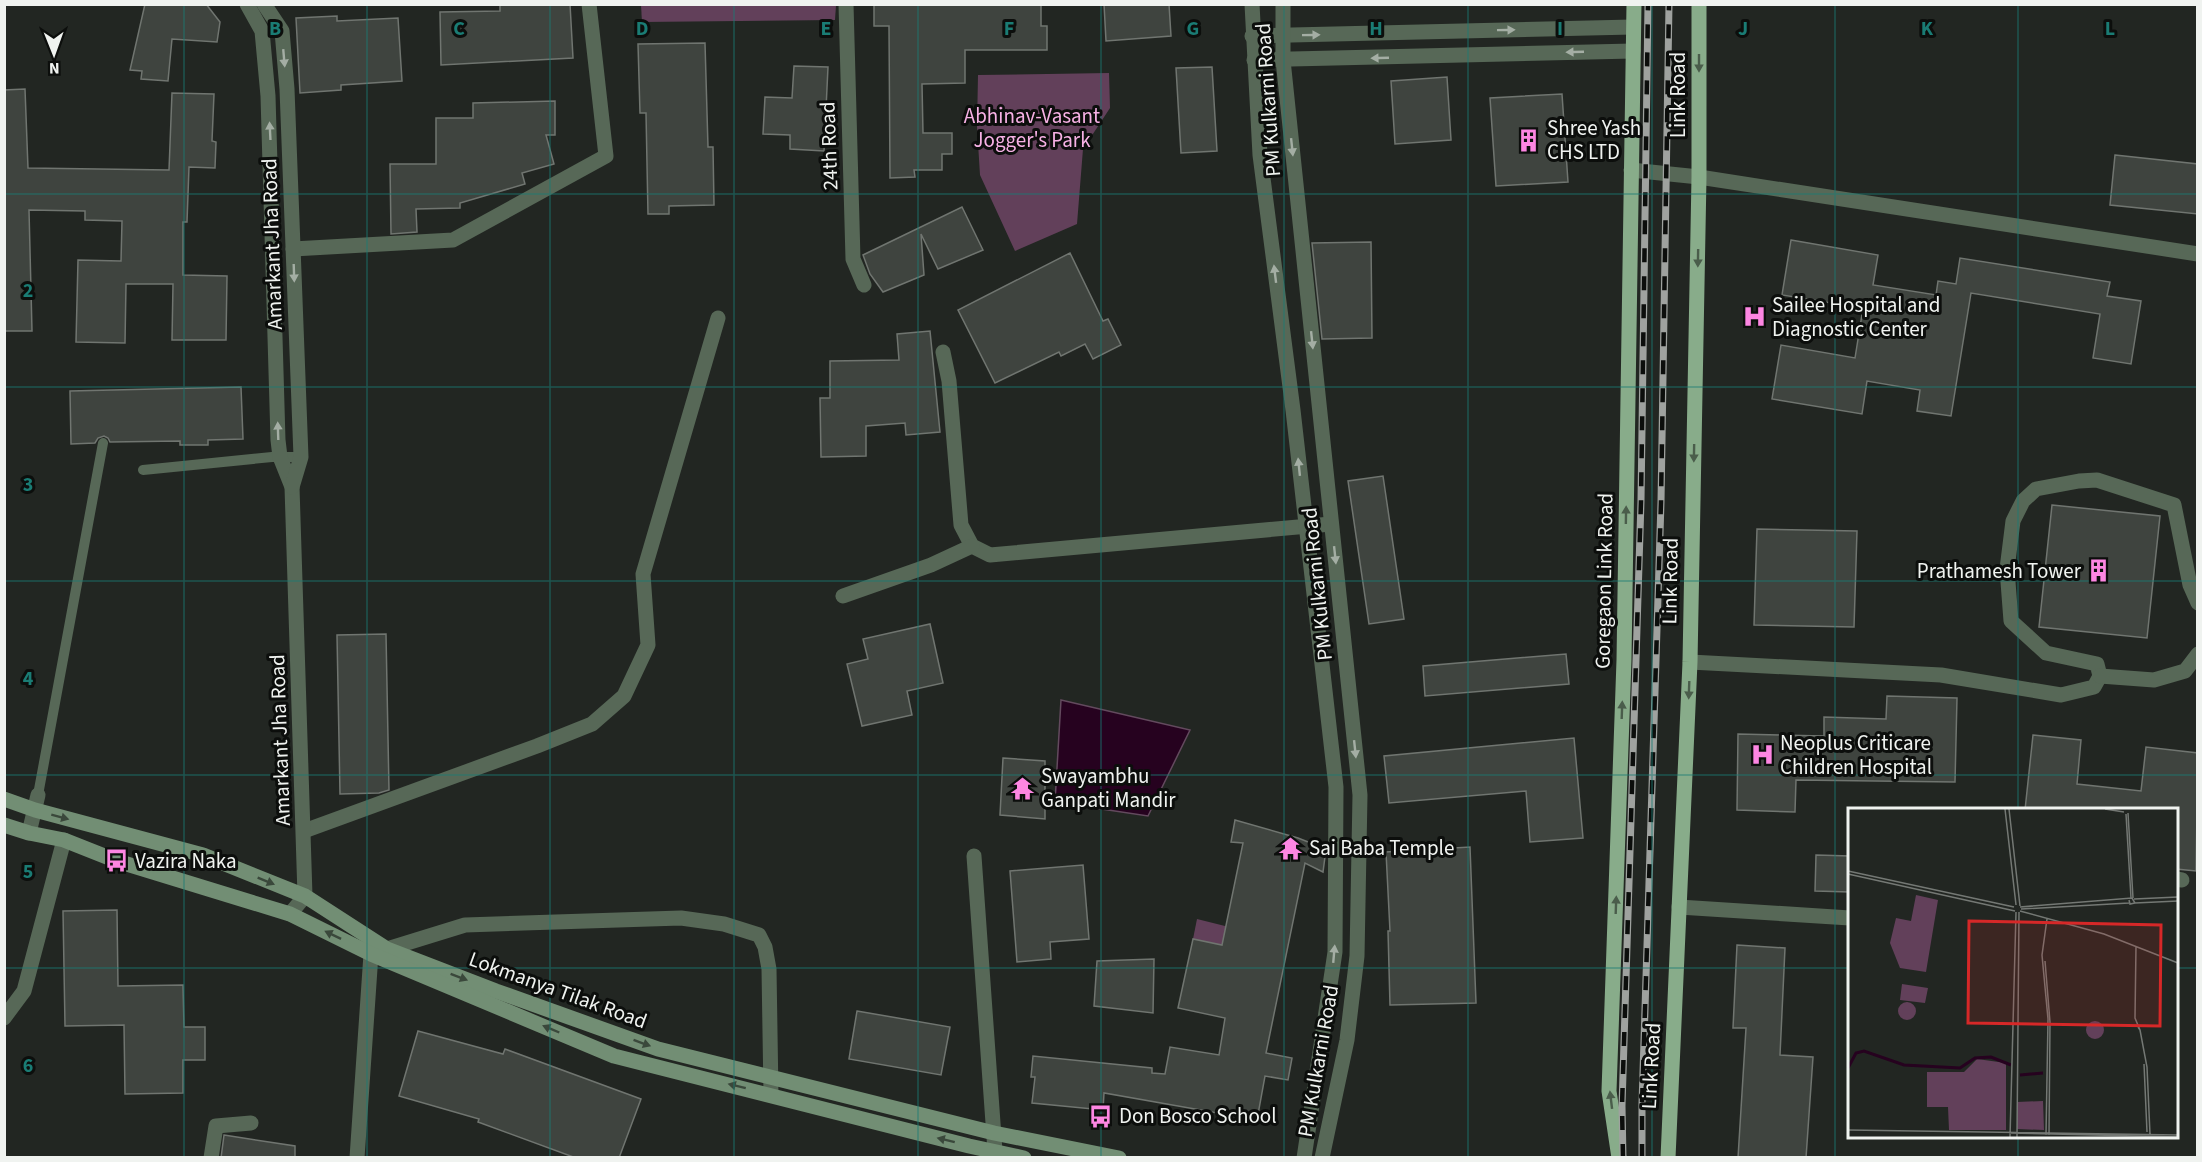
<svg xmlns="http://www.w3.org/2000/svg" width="2202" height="1162" font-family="'Source Sans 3',sans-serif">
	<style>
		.green { fill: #62405a }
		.water { fill: #26021f; stroke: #634a5e; stroke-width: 1.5 }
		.building { fill: #3f443f; stroke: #707570; stroke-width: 1.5 }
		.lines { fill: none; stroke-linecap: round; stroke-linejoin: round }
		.service { stroke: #576857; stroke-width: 10 }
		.minor { stroke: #576857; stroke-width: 15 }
		.tertiary { stroke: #576857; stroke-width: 15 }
		.secondary { stroke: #728e74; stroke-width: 15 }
		.primary { stroke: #88ac8a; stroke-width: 15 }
		.rail-casing { stroke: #9fa29f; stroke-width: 7 }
		.rail { stroke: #0c0e0c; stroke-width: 4.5; stroke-dasharray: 14; stroke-linecap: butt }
		.oneway { fill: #a4aea4 }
		.oneway2 { fill: #4a5d4b }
		.oneway3 { fill: #3a483b }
		.grid { fill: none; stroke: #1a7c74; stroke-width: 1.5; stroke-opacity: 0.55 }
		.labels { text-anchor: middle; stroke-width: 6; stroke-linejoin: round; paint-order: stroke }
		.street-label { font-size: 21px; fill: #f0f3f0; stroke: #0c0e0c }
		.park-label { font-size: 21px; fill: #f7b1e5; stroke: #0c0e0c }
		.poi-label { font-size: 21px; fill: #f0f3f0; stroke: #0c0e0c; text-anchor: start }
		.inset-river { fill: none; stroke: #26021f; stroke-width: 3 }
		.inset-road { fill: none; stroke: #747874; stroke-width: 1.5 }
		.view { fill: #d62828; fill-opacity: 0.15; stroke: #d62828; stroke-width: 3 }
		.inset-edge { fill: none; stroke: #f0f3f0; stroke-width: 3 }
		.grid-label { font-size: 20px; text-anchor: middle; font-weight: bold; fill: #1a7c74; stroke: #0c0e0c; stroke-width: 6; stroke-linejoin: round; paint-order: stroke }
	</style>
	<rect width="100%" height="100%" fill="#222622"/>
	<g class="green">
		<path d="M 641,5 L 836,5 L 835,20 L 642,22 Z"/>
		<path d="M 1109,73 L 1110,108 L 1083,149 L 1077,224 L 1015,251 L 980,175 L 977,127 L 978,75 Z"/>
		<path d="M 1197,919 L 1249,932 L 1225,946 L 1193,939 Z"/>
	</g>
	<path class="water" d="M 1061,700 L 1190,730 L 1148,816 L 1055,802 Z"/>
	<g class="building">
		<path d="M 145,4 L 206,4 L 220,22 L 217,42 L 172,39 L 168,81 L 141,79 L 142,71 L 130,70 Z"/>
		<path d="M 500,4 L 570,4 L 573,58 L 441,65 L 440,12 L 500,11 Z"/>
		<path d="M 874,4 L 1041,4 L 1041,26 L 1047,26 L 1047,50 L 965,50 L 965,83 L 922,84 L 923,133 L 952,133 L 952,154 L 942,154 L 942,170 L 914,170 L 915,177 L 890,178 L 889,26 L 874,26 Z"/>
		<path d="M 1104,4 L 1169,4 L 1171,36 L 1106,41 Z"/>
		<path d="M 337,16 L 337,21 L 398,18 L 402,81 L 341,85 L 341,90 L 300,93 L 296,18 Z"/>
		<path d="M 705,43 L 708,147 L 713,147 L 714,205 L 669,206 L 669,214 L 648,214 L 646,113 L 640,113 L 638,44 Z"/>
		<path d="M 794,66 L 828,67 L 824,151 L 790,149 L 790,135 L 763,134 L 765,97 L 792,98 Z"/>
		<path d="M 1212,67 L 1217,151 L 1181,153 L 1176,68 Z"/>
		<path d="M 1447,77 L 1451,140 L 1395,144 L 1391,81 Z"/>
		<path d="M 25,89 L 28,168 L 169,170 L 172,93 L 214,94 L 212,141 L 216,142 L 215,168 L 189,167 L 187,222 L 183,222 L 183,275 L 227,276 L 226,340 L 172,340 L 173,284 L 126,284 L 125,343 L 76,342 L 78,260 L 121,261 L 122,221 L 85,220 L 85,211 L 29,210 L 32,331 L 4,331 L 4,90 Z"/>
		<path d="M 1562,94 L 1568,182 L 1496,186 L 1490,98 Z"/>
		<path d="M 555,101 L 555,135 L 546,135 L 554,164 L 522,173 L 525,184 L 460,203 L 460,208 L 416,209 L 417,232 L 391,234 L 390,164 L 436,164 L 436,118 L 473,118 L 473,103 Z"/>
		<path d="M 2115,155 L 2198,164 L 2198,214 L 2110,205 Z"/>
		<path d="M 962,207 L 983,250 L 938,269 L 921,234 L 924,275 L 883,292 L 870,274 L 863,255 Z"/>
		<path d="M 1791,240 L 1878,255 L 1873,285 L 1936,295 L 1938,281 L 1956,284 L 1960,258 L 2110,282 L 2107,296 L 2141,301 L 2131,364 L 2093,358 L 2100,314 L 1971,293 L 1951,416 L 1917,411 L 1920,390 L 1867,381 L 1862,414 L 1772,399 L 1781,345 L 1855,358 L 1863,308 L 1782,295 Z"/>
		<path d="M 1371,242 L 1372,338 L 1322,339 L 1312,243 Z"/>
		<path d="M 1070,253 L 1103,321 L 1108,319 L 1121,345 L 1093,359 L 1085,344 L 1061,356 L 1059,352 L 995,383 L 958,310 Z"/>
		<path d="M 930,331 L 940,432 L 906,435 L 905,423 L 866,426 L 866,456 L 821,457 L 820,398 L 830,398 L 830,361 L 899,360 L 897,334 Z"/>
		<path d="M 241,387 L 243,439 L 208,440 L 208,445 L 180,445 L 180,441 L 110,442 L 108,438 L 104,436 L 98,438 L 95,443 L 71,444 L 70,391 Z"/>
		<path d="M 1383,476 L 1404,619 L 1369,624 L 1348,481 Z"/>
		<path d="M 2052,505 L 2160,516 L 2147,638 L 2039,627 Z"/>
		<path d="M 1757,529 L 1857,531 L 1854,627 L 1754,625 Z"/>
		<path d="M 930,624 L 943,683 L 907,691 L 912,715 L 862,726 L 847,664 L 868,659 L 863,639 Z"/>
		<path d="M 386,634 L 389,790 L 379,793 L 340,794 L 337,635 Z"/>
		<path d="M 1566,654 L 1569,684 L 1425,696 L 1423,666 Z"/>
		<path d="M 1887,696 L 1957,698 L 1955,782 L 1796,780 L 1795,812 L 1737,810 L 1738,734 L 1824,736 L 1824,717 L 1886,719 Z"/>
		<path d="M 2033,735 L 2081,740 L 2077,784 L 2141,791 L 2146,747 L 2198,753 L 2196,871 L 2176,869 L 2176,810 L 2025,810 Z"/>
		<path d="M 1574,738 L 1583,838 L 1530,842 L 1526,791 L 1389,803 L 1384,756 Z"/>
		<path d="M 1003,758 L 1045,761 L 1045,819 L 1000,815 Z"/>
		<path d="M 1235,820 L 1298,838 L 1326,849 L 1323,872 L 1305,863 L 1266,1053 L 1292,1058 L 1288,1080 L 1265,1076 L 1257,1120 L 1104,1093 L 1103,1110 L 1032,1103 L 1035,1077 L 1031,1077 L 1033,1056 L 1152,1068 L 1152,1073 L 1165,1074 L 1170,1047 L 1219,1055 L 1225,1018 L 1178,1008 L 1193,939 L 1222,945 L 1243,843 L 1231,842 Z"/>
		<path d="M 1470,847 L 1476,1003 L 1390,1005 L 1388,931 L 1390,931 L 1386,852 Z"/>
		<path d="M 1816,855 L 1850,856 L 1850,892 L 1815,891 Z"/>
		<path d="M 1083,865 L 1089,939 L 1050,942 L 1051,959 L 1017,962 L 1010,871 Z"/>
		<path d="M 117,910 L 118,986 L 183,985 L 184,1027 L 205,1027 L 205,1060 L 183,1060 L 183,1093 L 125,1094 L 124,1025 L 65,1026 L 63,911 Z"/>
		<path d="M 1737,945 L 1785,948 L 1780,1055 L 1813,1057 L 1806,1158 L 1738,1158 L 1746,1028 L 1733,1028 Z"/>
		<path d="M 1154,959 L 1153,1013 L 1094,1006 L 1097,961 Z"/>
		<path d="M 857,1011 L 950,1027 L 941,1075 L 849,1059 Z"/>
		<path d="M 418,1031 L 503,1054 L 505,1049 L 641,1099 L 619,1158 L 576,1158 L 478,1122 L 479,1119 L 399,1096 Z"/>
		<path d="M 224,1135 L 295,1146 L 295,1158 L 221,1158 Z"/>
	</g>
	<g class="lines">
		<g class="service">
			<path d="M 143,470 L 272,457 L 301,457"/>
			<path d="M 38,795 L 103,443"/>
		</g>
		<g class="minor">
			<path d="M 846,4 L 853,259 L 864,285"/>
			<path d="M 1252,36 L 1633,27"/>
			<path d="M 1254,60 L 1633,51"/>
			<path d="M 1631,170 L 1699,177 L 2198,254"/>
			<path d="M 293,249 L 453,240 L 606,156 L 589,4"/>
			<path d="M 943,352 L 949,381 L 961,525 L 972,546 L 990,555 L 1331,524"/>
			<path d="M 843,596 L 931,565 L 972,546"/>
			<path d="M 1690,662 L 1941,675 L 2061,695 L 2094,687 L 2100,676 L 2097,664 L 2046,653 L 2011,621 L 2007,569 L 2013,521 L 2023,501 L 2036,489 L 2079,481 L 2097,480 L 2174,505 L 2190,585 L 2198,603"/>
			<path d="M 2100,676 L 2154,680 L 2185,671 L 2198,654"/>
			<path d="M 304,831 L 537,746 L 592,724 L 624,696 L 648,645 L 643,574 L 718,318"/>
			<path d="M 29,833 L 38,795"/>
			<path d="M 974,856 L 995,1151"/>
			<path d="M 2176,879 L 2182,880"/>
			<path d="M 1679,907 L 1850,918"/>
			<path d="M 4,1018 L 24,991 L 64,840"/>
			<path d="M 211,1158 L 216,1126 L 251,1123"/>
			<path d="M 357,1158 L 371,954 L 465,925 L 681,918 L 724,924 L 759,935 L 765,947 L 769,969 L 771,1095"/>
		</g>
		<g class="tertiary">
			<path d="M 247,4 L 262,31 L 268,96 L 278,440 L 280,457 L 292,487 L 305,896 L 290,914"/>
			<path d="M 264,4 L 282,31 L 287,89 L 301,457 L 292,487"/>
			<path d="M 1252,4 L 1260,155 L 1293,410 L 1336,787 L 1335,952 L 1304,1158"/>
			<path d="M 1283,4 L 1283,60 L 1360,795 L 1357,956 L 1347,1040 L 1322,1158"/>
		</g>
		<g class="secondary">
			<path d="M 4,799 L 35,810 L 203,855 L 305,896 L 387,949 L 496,991 L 658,1049 L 994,1133 L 1119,1158"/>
			<path d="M 4,825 L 29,833 L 64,840 L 117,861 L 290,914 L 371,954 L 614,1056 L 969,1146 L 1024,1158"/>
		</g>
		<g class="primary">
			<path d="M 1619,1158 L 1609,1091 L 1624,660 L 1634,4"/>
			<path d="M 1668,1158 L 1690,662 L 1699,177 L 1699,4"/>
		</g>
		<defs>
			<g id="rail">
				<path d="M 1623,1158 L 1622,1106 L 1641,501 L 1648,4"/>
				<path d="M 1642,1158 L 1642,1104 L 1661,502 L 1669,4"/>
			</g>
		</defs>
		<use href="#rail" class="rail-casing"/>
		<use href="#rail" class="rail"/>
	</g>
	<defs><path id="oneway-solid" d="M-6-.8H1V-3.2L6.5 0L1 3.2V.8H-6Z" transform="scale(1.5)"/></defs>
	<g class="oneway">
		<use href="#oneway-solid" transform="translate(1506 30) rotate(-1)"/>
		<use href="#oneway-solid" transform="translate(1311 35) rotate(-1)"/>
		<use href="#oneway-solid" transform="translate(1575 52) rotate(178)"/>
		<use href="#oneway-solid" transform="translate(284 58) rotate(85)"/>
		<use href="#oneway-solid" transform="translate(1380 58) rotate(178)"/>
		<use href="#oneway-solid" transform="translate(270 131) rotate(-93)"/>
		<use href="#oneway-solid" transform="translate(1292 147) rotate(84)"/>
		<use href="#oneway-solid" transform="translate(294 273) rotate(88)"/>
		<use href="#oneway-solid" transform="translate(1275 274) rotate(-97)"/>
		<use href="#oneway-solid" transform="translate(1312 340) rotate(84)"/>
		<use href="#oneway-solid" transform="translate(278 431) rotate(-92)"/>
		<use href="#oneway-solid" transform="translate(1299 467) rotate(-96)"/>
		<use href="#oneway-solid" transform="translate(1335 555) rotate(84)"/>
		<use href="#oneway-solid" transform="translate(1355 749) rotate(84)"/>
		<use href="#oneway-solid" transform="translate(1334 954) rotate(-85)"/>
	</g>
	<g class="oneway2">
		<use href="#oneway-solid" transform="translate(1699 63) rotate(90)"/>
		<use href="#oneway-solid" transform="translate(1698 258) rotate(91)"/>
		<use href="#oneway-solid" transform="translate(1694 453) rotate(91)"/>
		<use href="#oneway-solid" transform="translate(1626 515) rotate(-89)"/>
		<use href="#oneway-solid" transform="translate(1689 690) rotate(92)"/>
		<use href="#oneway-solid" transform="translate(1622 710) rotate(-88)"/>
		<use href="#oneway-solid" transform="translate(1616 905) rotate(-88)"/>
		<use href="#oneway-solid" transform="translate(1611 1100) rotate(-97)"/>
	</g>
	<g class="oneway3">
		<use href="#oneway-solid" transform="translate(60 817) rotate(15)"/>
		<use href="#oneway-solid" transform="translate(266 881) rotate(22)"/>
		<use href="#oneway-solid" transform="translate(333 935) rotate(-154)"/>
		<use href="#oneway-solid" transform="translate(459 977) rotate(21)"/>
		<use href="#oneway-solid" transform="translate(551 1029) rotate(-157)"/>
		<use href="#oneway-solid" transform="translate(642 1043) rotate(20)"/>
		<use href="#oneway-solid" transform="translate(737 1086) rotate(-166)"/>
		<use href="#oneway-solid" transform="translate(946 1140) rotate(-166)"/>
	</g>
	<path class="grid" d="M 184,4 L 184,1158M 367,4 L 367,1158M 550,4 L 550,1158M 734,4 L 734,1158M 918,4 L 918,1158M 1101,4 L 1101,1158M 1284,4 L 1284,1158M 1468,4 L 1468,1158M 1652,4 L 1652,1158M 1835,4 L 1835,1158M 2018,4 L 2018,810M 4,194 L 2198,194M 4,387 L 2198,387M 4,581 L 2198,581M 4,775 L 2198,775M 4,968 L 1850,968M 2176,968 L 2198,968M 2018,1136 L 2018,1158"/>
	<defs>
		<symbol id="building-bare" viewBox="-9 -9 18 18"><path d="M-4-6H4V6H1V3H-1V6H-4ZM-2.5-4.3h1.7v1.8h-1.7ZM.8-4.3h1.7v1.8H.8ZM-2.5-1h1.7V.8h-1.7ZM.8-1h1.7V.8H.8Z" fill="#fd86e2" stroke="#0c0e0c" stroke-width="2.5" paint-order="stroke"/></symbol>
		<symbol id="hospital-bare" viewBox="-9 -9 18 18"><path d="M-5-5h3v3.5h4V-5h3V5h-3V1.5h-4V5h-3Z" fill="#fd86e2" stroke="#0c0e0c" stroke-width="2.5" paint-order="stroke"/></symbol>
		<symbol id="temple-bare" viewBox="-9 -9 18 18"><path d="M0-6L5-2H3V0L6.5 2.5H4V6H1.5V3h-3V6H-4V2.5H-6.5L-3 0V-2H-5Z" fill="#fd86e2" stroke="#0c0e0c" stroke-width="2.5" paint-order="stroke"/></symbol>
		<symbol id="bus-bare" viewBox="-9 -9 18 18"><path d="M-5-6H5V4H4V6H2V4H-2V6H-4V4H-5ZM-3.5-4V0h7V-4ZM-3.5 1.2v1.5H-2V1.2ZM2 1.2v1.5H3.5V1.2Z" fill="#fd86e2" stroke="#0c0e0c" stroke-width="2.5" paint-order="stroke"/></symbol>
	</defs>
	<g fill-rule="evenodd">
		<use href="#building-bare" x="1512" y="124" width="33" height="33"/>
		<use href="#hospital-bare" x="1738" y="300" width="33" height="33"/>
		<use href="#building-bare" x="2082" y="554" width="33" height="33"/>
		<use href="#hospital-bare" x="1746" y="738" width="33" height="33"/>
		<use href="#temple-bare" x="1006" y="772" width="33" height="33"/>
		<use href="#temple-bare" x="1274" y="832" width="33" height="33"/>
		<use href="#bus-bare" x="100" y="844" width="33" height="33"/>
		<use href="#bus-bare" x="1084" y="1100" width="33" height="33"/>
	</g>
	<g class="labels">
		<g class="street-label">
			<text transform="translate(1678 95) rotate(-90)" y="7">Link Road</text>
			<text transform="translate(1268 100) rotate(-94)" y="7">PM Kulkarni Road</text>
			<text transform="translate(829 146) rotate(-92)" y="7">24th Road</text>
			<text transform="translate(272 244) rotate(-92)" y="7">Amarkant Jha Road</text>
			<text transform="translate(1604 581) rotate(-89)" y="7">Goregaon Link Road</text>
			<text transform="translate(1670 581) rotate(-89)" y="7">Link Road</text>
			<text transform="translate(1317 584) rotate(-96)" y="7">PM Kulkarni Road</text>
			<text transform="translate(280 740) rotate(-92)" y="7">Amarkant Jha Road</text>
			<text transform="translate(558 990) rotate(20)" y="7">Lokmanya Tilak Road</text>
			<text transform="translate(1318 1061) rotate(-80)" y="7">PM Kulkarni Road</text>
			<text transform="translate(1651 1066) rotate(-87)" y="7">Link Road</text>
		</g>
		<g class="park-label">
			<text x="1032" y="123">Abhinav-Vasant<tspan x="1032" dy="24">Jogger's Park</tspan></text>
		</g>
		<g class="poi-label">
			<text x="1547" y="135">Shree Yash<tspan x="1547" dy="24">CHS LTD</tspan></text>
			<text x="1772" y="312">Sailee Hospital and<tspan x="1772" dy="24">Diagnostic Center</tspan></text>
			<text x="2081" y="578" text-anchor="end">Prathamesh Tower</text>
			<text x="1780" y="750">Neoplus Criticare<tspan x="1780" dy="24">Children Hospital</tspan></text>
			<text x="1041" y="783">Swayambhu<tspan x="1041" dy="24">Ganpati Mandir</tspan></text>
			<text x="1309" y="855">Sai Baba Temple</text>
			<text x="135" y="868">Vazira Naka</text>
			<text x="1119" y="1123">Don Bosco School</text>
		</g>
	</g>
	<g transform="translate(1848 808)">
		<rect width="330" height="330" fill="#222622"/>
		<path d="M 68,87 L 90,92 L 78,164 L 52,160 L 42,135 L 48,110 L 63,113 ZM 54,176 L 80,180 L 77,195 L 52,192 ZM50 203a9 9 0 1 1 18 0a9 9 0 1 1-18 0ZM238 222a9 9 0 1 1 18 0a9 9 0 1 1-18 0ZM 129,251 L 158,255 L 158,322 L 101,322 L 100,299 L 79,299 L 79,264 L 116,264 ZM 195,293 L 196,322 L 169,321 L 169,294 Z" fill="#62405a"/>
		<path class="inset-river" d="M 0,260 L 8,245 L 16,243 L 56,257 L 112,260 L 127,250 L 143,249 L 163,257M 172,267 L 195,265"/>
		<path class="inset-road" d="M 157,1 L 168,97M 161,1 L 172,98M 257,1 L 276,4M 280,5 L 285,90M 278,6 L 283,90M 0,63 L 166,99M 0,66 L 167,103M 286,91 L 330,89M 287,95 L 330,93M 172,99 L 284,90 L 287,95 L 282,96 L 281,92M 173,101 L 281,95M 172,103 L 256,126 L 330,155M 288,138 L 287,210 L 292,222 L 290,219M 197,153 L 202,214 L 201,327M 292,222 L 299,259 L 302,326M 296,256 L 299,324M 0,322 L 330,327M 161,325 L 330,329M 198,327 L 200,211 L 194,147 L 199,111M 162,329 L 168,104M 169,329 L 171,104"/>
		<path class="view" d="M 121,113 L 313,117 L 312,218 L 120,215 Z"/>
		<rect width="330" height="330" class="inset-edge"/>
	</g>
	<g class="grid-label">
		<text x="275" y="35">B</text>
		<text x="459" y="35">C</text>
		<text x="642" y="35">D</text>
		<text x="826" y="35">E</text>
		<text x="1009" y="35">F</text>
		<text x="1193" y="35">G</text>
		<text x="1376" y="35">H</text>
		<text x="1560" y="35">I</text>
		<text x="1743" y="35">J</text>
		<text x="1927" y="35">K</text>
		<text x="2110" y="35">L</text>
		<text x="28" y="297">2</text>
		<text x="28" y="491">3</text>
		<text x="28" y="685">4</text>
		<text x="28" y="878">5</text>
		<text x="28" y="1072">6</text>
	</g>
	<rect width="2202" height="1162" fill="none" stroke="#f0f3f0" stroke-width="12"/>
	<g transform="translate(54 54) rotate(179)" stroke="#0c0e0c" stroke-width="4.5" paint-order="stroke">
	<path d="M0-4.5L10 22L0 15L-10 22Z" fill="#f0f3f0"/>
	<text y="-9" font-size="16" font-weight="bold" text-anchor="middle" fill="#f0f3f0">N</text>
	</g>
</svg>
